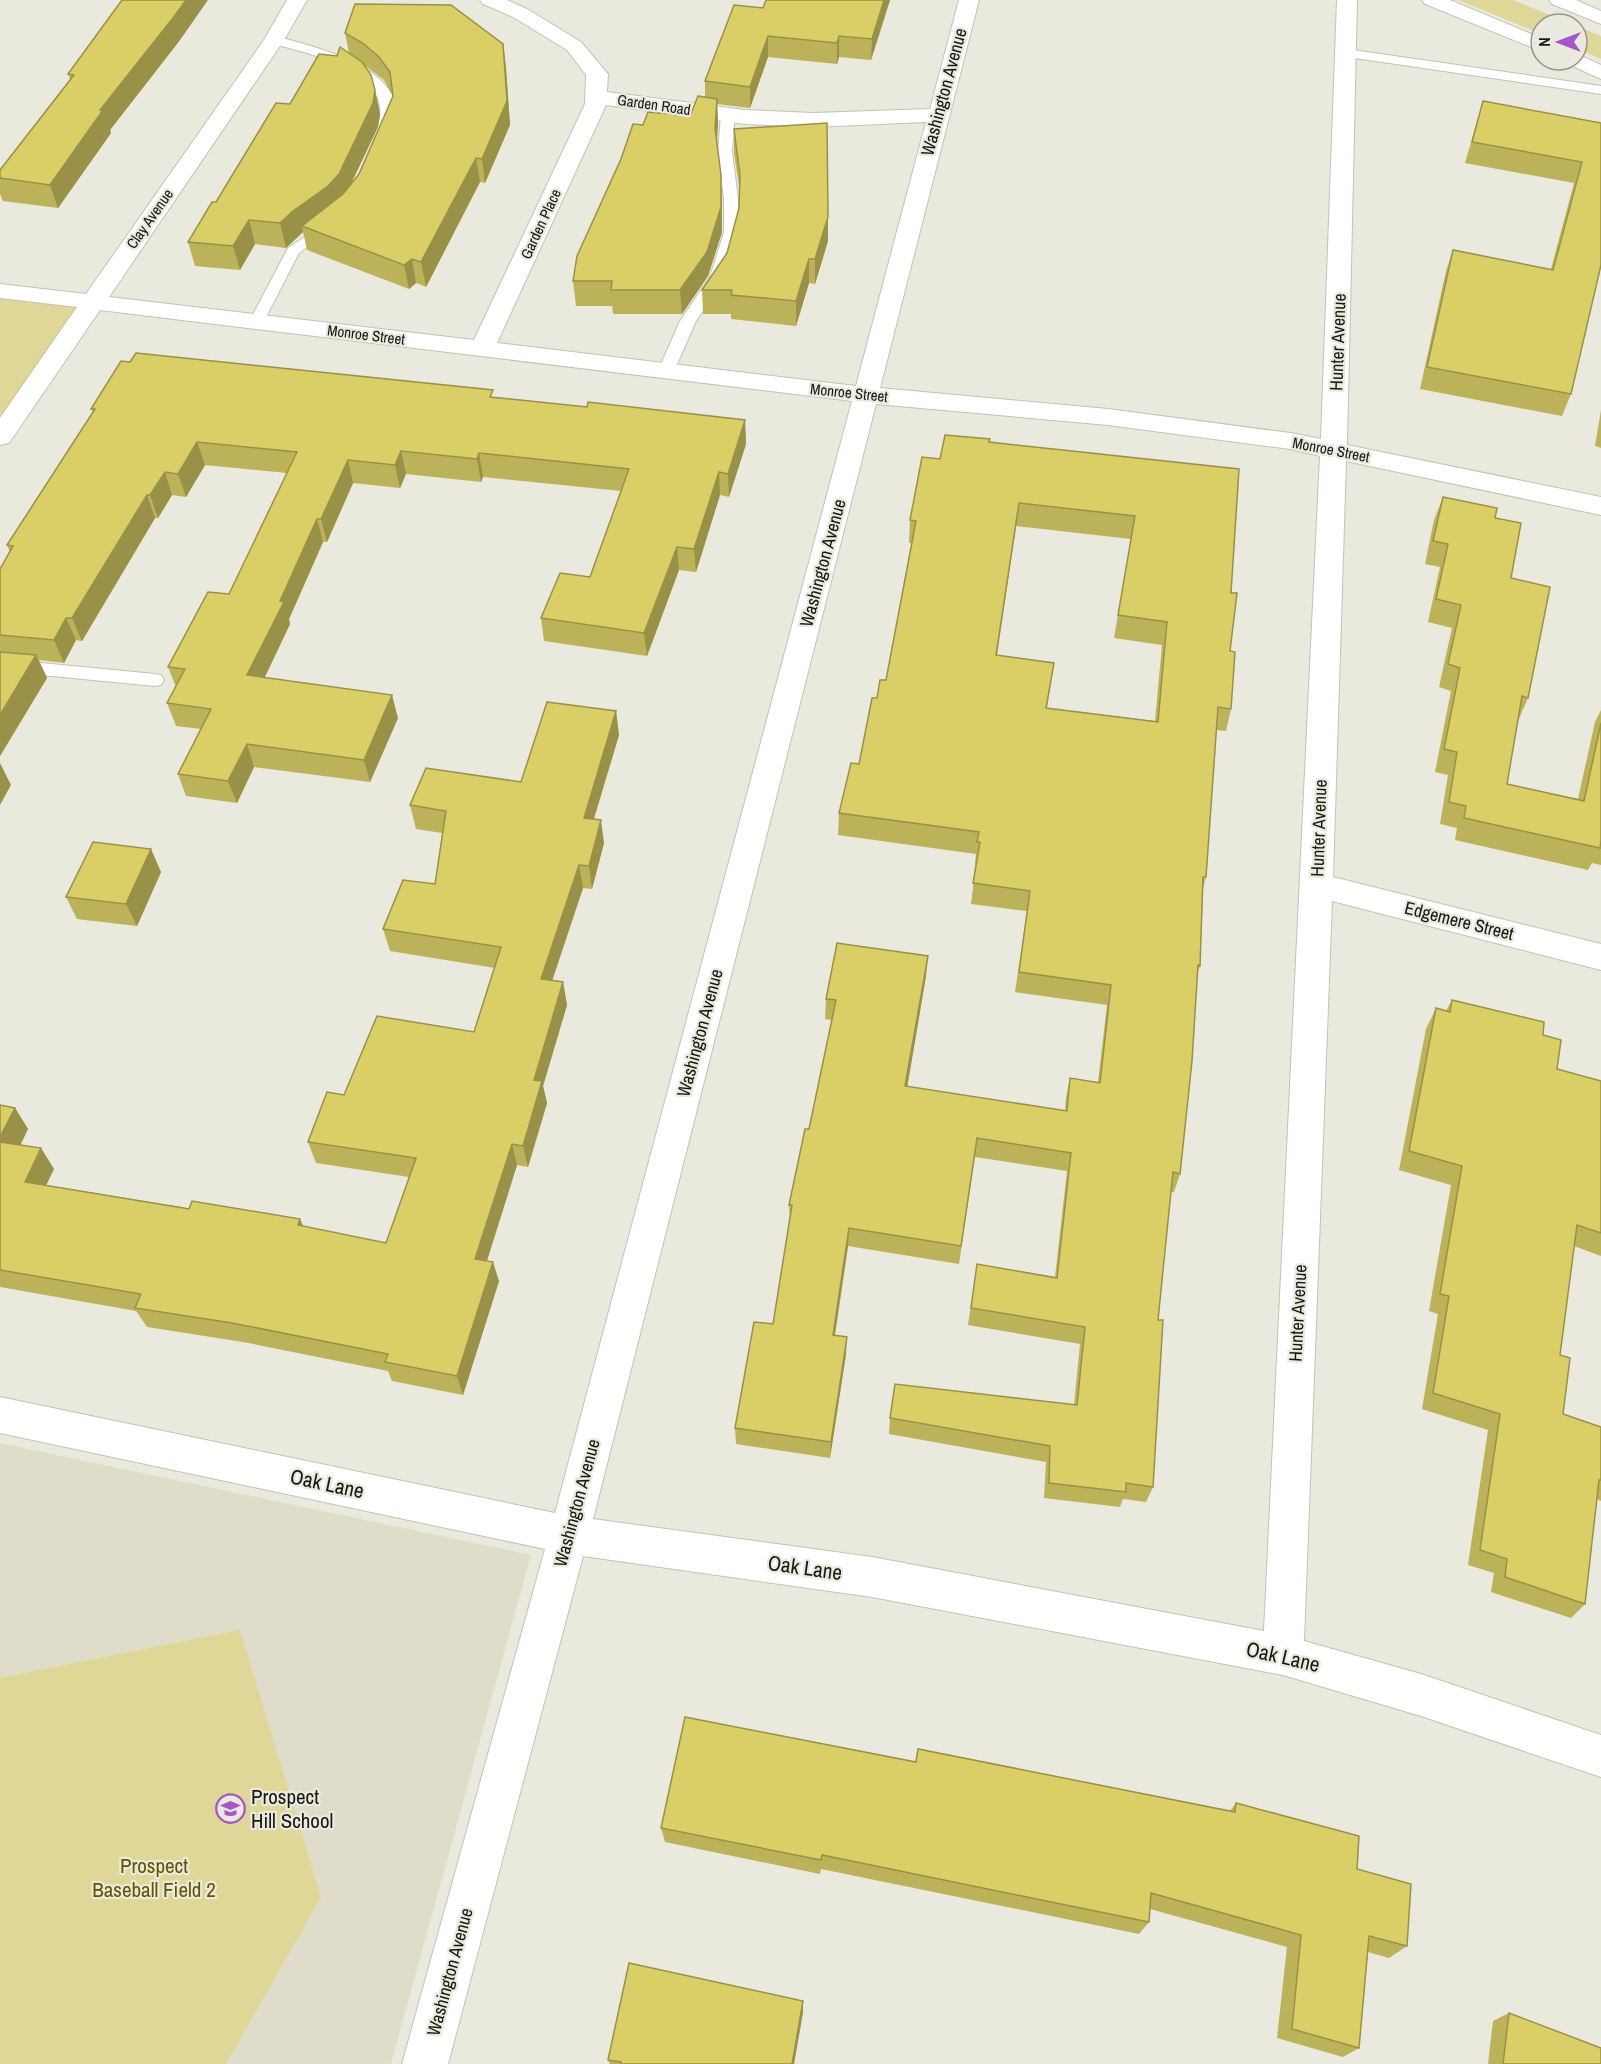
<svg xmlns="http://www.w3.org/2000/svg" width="1601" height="2064" font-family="'Archivo Narrow',sans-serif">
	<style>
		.built { fill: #dfddca }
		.green { fill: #ded798 }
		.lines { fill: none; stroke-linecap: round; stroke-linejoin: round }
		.service-casing { stroke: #c3c2b6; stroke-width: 2 }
		.minor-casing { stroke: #c3c2b6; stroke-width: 2 }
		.motorway-casing { stroke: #c3c2b6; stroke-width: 2 }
		.service { fill: #fff; fill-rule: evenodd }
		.minor { fill: #fff; fill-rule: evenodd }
		.motorway { fill: #fff; fill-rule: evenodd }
		.wall { fill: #bbb259; fill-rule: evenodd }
		.shaded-wall { fill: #999148 }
		.building { fill: #dacf67; stroke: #999148; stroke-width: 1.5; fill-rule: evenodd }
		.labels { text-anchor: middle; stroke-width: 4.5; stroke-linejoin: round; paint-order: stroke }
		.far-street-label { font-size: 15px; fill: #171713; stroke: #eae9dd }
		.street-label { font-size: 18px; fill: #171713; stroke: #eae9dd }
		.near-street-label { font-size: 21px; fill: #171713; stroke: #eae9dd }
		.near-poi-label { font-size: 21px; fill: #171713; stroke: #eae9dd; text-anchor: start }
		.near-park-label { font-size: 21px; fill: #5e5601; stroke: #eae9dd }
	</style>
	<rect width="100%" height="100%" fill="#eae9dd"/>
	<path class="built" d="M 0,1443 L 531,1555 L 391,2064 L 0,2064 Z"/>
	<g class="green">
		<path d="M 1458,0 L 1513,0 L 1572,24 L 1541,24 L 1541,34 Z"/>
		<path d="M 1577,26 L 1601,36 L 1601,59 L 1577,49 Z"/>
		<path d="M 0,296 L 79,306 L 0,419 Z"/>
		<path d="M 240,1630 L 321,1897 L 226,2064 L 0,2064 L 0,1678 Z"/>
	</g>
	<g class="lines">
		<defs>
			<g id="service">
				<path d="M 274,36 C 317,47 429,73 386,139 L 376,139 L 374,136 C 406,73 312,54 269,43 L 267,40 L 269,37 Z"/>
				<path d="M 1346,49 L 1601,86 L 1601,94 L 1341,56 L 1339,53 Z"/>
				<path d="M 728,111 L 735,115 L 732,152 L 738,199 L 738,232 L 726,277 L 696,321 L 674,371 L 666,376 L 658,371 L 680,321 L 710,277 L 724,232 L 724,199 L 718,152 L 721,115 Z"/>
				<path d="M 328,222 L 335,226 L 299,253 L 262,325 L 252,325 L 249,322 L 288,248 Z"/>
				<path d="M 0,659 L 155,674 L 161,675 L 164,680 L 161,685 L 155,686 L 0,671 Z"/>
			</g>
			<g id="minor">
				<path d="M 287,0 L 307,0 L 284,40 L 109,297 L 474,340 L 585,104 L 586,75 L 567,50 L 513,17 L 483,4 L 480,0 L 507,0 L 527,9 L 581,42 L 608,74 L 607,92 L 745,110 L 813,113 L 930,109 L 959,0 L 979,0 L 880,388 L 1108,409 L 1290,433 L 1321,439 L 1337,0 L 1357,0 L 1347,445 L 1601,497 L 1601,515 L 1346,461 L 1333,877 L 1601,944 L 1601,970 L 1332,901 L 1304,1641 L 1421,1674 L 1601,1735 L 1601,1777 L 1421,1716 L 1283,1675 L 872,1597 L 583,1556 L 448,2064 L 402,2064 L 545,1549 L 0,1433 L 0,1397 L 555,1513 L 852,401 L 100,310 L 9,443 L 0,445 L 0,418 L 77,307 L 0,298 L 0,284 L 86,294 L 264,40 ZM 606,105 L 745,124 L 813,127 L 926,122 L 856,386 L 497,343 ZM 876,404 L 1108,425 L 1290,449 L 1320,456 L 1264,1631 L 872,1557 L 593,1519 Z"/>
				<path d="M 1422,0 L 1450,0 L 1541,38 L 1541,51 L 1425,4 Z"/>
				<path d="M 1577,54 L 1601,65 L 1601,79 L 1568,64 L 1564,60 L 1577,60 Z"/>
			</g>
			<path id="motorway" d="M 1549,0 L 1576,0 L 1601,11 L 1601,24 L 1552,4 Z"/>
		</defs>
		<use href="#service" class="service-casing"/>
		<use href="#minor" class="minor-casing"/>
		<use href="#motorway" class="motorway-casing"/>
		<use href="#service" class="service"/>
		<use href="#minor" class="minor"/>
		<use href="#motorway" class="motorway"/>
	</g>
	<g class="wall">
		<path d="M 766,0 L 890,0 L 871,60 L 839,57 L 837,64 L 768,57 L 750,108 L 717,104 L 718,123 L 717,142 L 722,199 L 722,232 L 708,276 L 682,314 L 613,314 L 612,306 L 576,306 L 573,281 L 643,125 L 690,116 L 705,97 L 705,81 L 763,8 Z"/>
		<path d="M 345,33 L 503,44 L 506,68 L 510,125 L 485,183 L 480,182 L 426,287 L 416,283 L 409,289 L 307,250 L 303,232 L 286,248 L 255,244 L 240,270 L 195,266 L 188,242 L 216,202 L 290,104 L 337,56 L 349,53 ZM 364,65 L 384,80 L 393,96 L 359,174 L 350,186 L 378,127 L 380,114 L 375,90 Z"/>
		<path d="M 180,40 L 110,130 L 111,133 L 58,208 L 3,201 L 0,194 L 0,170 L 70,79 L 68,74 Z"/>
		<path d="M 1483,101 L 1601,123 L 1571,394 L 1562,416 L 1420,389 L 1446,271 L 1453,250 L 1551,269 L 1574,183 L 1465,163 Z"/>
		<path d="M 734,129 L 828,241 L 815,284 L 809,283 L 796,326 L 731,319 L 731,314 L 703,314 L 702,290 L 727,253 L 739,208 L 740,193 L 734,153 Z"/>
		<path d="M 494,397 L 587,407 L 745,420 L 746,444 L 729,497 L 720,495 L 696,572 L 679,570 L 647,656 L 544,641 L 541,618 L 590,577 L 621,491 L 483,477 L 481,482 L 406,474 L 400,488 L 353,483 L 327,542 L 323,542 L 289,619 L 290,624 L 264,678 L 398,718 L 370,782 L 254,767 L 237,803 L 186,796 L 178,774 L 201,729 L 176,726 L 167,703 L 176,687 L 168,667 L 229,594 L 287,473 L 205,465 L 186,497 L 172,495 L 158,518 L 155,518 L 82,641 L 76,640 L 64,663 L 39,660 L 47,678 L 0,756 L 0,569 L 10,552 L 7,545 L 93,412 L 91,409 Z"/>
		<path d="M 1601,410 L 1601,448 L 1595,446 Z"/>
		<path d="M 989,442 L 1239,469 L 1231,593 L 1230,651 L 1231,709 L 1226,731 L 1216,730 L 1206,877 L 1203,888 L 1200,966 L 1197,974 L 1180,1174 L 1174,1192 L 1171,1192 L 1158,1320 L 1153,1487 L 1146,1502 L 1123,1499 L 1120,1507 L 1044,1498 L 1046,1462 L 889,1434 L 890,1418 L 1074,1405 L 1080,1344 L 968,1325 L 977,1264 L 1055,1277 L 1067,1171 L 975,1157 L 959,1264 L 848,1246 L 835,1336 L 846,1354 L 830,1458 L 736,1444 L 735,1428 L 773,1324 L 790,1219 L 789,1205 L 809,1129 L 832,1020 L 825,1019 L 826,999 L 926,976 L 907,1087 L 1065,1111 L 1066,1097 L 1070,1078 L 1098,1082 L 1107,1005 L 1015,992 L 1027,911 L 971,904 L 976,864 L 975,863 L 976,854 L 838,835 L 839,813 L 859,764 L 877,698 L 886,680 L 912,543 L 909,543 L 910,520 L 940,459 ZM 1016,526 L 1131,539 L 1114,638 L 1162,645 L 1155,721 L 1047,708 L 1054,663 L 997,656 Z"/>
		<path d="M 1443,497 L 1495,518 L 1511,578 L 1528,698 L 1518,721 L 1507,784 L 1578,799 L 1595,722 L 1601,710 L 1601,865 L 1592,863 L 1588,870 L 1455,840 L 1457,828 L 1440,824 L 1448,775 L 1435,772 L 1451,691 L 1439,687 L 1452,628 L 1428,622 L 1440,567 L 1425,564 L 1434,520 Z"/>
		<path d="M 616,711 L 619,735 L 594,819 L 604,843 L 592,889 L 583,888 L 552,981 L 563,982 L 567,1005 L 543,1086 L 547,1103 L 528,1167 L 517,1165 L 487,1261 L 499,1281 L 463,1395 L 392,1381 L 388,1371 L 243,1342 L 147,1327 L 136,1311 L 0,1287 L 0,1105 L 15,1108 L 28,1129 L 20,1145 L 54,1169 L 46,1185 L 304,1227 L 386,1243 L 409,1177 L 316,1163 L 308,1142 L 344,1095 L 474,1032 L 495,968 L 390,951 L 383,929 L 435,884 L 442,833 L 416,829 L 410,805 L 521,782 Z"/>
		<path d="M 161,872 L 137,926 L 77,919 L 66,897 Z"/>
		<path d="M 1452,1000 L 1543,1035 L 1557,1069 L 1601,1081 L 1601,1256 L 1574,1246 L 1560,1355 L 1563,1414 L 1601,1427 L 1601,1501 L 1597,1499 L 1585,1604 L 1571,1618 L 1491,1592 L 1494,1573 L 1468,1565 L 1488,1430 L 1422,1409 L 1438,1314 L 1429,1311 L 1451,1185 L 1399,1170 L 1426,1029 L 1436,1008 L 1446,1011 Z"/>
		<path d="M 918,1749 L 1230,1811 L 1236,1803 L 1357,1869 L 1407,1946 L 1389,1958 L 1368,1952 L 1359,2048 L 1343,2057 L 1277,2038 L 1287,1947 L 1150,1909 L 1149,1922 L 1139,1934 L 821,1869 L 820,1874 L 665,1842 L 661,1828 L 915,1762 Z"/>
		<path d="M 803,2012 L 794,2064 L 610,2064 L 608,2060 Z"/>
		<path d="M 1509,2013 L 1601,2064 L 1488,2064 L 1493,2021 Z"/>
	</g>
	<g class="shaded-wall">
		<path d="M 186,0 L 208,0 L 180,40 L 110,130 L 111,133 L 58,208 L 50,185 L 100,110 Z"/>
		<path d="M 884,0 L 890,0 L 871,60 L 872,39 Z"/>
		<path d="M 768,36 L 768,57 L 750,108 L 750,87 Z"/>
		<path d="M 839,36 L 839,57 L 837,64 L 837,43 Z"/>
		<path d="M 503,44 L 506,68 L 510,125 L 485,183 L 482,159 Z"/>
		<path d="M 375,90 L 380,114 L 378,127 L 344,198 L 302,226 L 303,232 L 286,248 L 280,223 L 293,211 Z"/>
		<path d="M 717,99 L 718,123 L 716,152 L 715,128 Z"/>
		<path d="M 476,158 L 480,182 L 426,287 L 421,262 Z"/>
		<path d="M 721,175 L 722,232 L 708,276 L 682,314 L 680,290 Z"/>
		<path d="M 828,217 L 828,241 L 815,284 L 815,259 Z"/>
		<path d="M 249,220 L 255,244 L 240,270 L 233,246 Z"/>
		<path d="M 412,259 L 416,283 L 409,289 L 404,265 Z"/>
		<path d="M 809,259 L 809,283 L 796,326 L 796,301 Z"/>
		<path d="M 745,420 L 746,444 L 729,497 L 728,474 Z"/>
		<path d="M 197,442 L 205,465 L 186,497 L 178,474 Z"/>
		<path d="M 401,451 L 406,474 L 400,488 L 395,465 Z"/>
		<path d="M 479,453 L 483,477 L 481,482 L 477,459 Z"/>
		<path d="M 348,460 L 353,483 L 327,542 L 321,519 Z"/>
		<path d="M 165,472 L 172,495 L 158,518 L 150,495 Z"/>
		<path d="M 719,472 L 720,495 L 696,572 L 694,549 Z"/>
		<path d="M 147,495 L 155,518 L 82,641 L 72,618 Z"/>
		<path d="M 1019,503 L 1016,526 L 993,678 L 996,655 Z"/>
		<path d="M 317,519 L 323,542 L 289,619 L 290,624 L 255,698 L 247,675 Z"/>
		<path d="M 677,547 L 679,570 L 647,656 L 644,633 Z"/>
		<path d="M 66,618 L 76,640 L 64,663 L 54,640 Z"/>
		<path d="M 36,655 L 47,678 L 0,756 L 0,715 Z"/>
		<path d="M 392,695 L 398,718 L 370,782 L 364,760 Z"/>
		<path d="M 616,711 L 619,735 L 587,841 L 584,818 Z"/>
		<path d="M 247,744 L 254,767 L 237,803 L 228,781 Z"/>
		<path d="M 0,763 L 11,785 L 0,805 Z"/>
		<path d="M 601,820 L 604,843 L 592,889 L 589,866 Z"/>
		<path d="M 151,849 L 161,872 L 137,926 L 126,904 Z"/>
		<path d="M 579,865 L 583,888 L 545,1002 L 541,979 Z"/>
		<path d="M 928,956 L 926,976 L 904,1106 L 905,1086 Z"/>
		<path d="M 563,982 L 567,1005 L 543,1086 L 547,1103 L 528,1167 L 523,1146 L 534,1080 Z"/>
		<path d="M 15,1108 L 28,1129 L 12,1163 L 0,1145 L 0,1137 Z"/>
		<path d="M 512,1144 L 517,1165 L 481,1279 L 475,1259 Z"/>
		<path d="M 41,1148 L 54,1169 L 38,1202 L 25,1182 Z"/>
		<path d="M 300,1219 L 309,1239 L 298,1225 Z"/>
		<path d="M 849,1228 L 848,1246 L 832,1352 L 833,1335 Z"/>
		<path d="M 493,1262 L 499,1281 L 463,1395 L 457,1376 Z"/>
		<path d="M 847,1337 L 846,1354 L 830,1458 L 831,1442 Z"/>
		<path d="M 803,2001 L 803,2012 L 794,2064 L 792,2064 Z"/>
	</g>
	<g class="building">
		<path d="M 122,0 L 186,0 L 173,18 L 100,110 L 103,110 L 50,185 L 0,178 L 0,170 L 74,75 L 68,74 Z"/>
		<path d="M 766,0 L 884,0 L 872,39 L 839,36 L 837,43 L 768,36 L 750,87 L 705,81 L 734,5 L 763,8 Z"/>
		<path d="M 355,4 L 451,5 L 503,44 L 507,101 L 482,159 L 476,158 L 421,262 L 412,259 L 404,265 L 302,226 L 343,194 L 359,174 L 393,96 L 390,72 L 379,57 L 364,44 L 345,33 Z"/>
		<path d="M 340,47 L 362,62 L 371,75 L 375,90 L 373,103 L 339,174 L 328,186 L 293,211 L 280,223 L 249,220 L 233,246 L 188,242 L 212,202 L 216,202 L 276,103 L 290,104 L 319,54 L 337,56 Z"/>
		<path d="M 698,96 L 717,99 L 715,128 L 721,175 L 721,207 L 707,252 L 680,290 L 611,290 L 612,281 L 573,281 L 577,256 L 621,159 L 633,124 L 643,125 L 648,112 L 690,116 Z"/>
		<path d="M 1483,101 L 1601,123 L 1601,265 L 1571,394 L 1427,367 L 1453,250 L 1553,270 L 1582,162 L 1472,142 Z"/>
		<path d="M 827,123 L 828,217 L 815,259 L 809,259 L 796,301 L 731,295 L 732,290 L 702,290 L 727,253 L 739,208 L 740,175 L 734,129 Z"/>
		<path d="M 136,353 L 493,390 L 490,397 L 587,407 L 588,402 L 745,420 L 728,474 L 719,472 L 694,549 L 677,547 L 644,633 L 541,618 L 560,573 L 590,577 L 629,469 L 479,453 L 477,459 L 401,451 L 395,465 L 348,460 L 321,519 L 317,519 L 280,601 L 284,602 L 247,675 L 392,695 L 364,760 L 247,744 L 228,781 L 178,774 L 211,709 L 167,703 L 185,669 L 168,667 L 208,592 L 229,594 L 297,452 L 197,442 L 178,474 L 165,472 L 150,495 L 147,495 L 72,618 L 66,618 L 54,640 L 0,635 L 0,569 L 13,546 L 7,545 L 95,409 L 91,409 L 121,361 L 130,362 Z"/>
		<path d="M 945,435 L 990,439 L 989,442 L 1239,469 L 1231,593 L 1237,593 L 1230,651 L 1235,652 L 1231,709 L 1218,707 L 1206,877 L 1203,877 L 1200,966 L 1198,965 L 1192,1061 L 1180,1174 L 1173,1172 L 1158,1320 L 1163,1320 L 1153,1487 L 1126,1483 L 1126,1492 L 1049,1483 L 1050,1446 L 890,1418 L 895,1384 L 1077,1405 L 1085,1327 L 971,1308 L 977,1264 L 1057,1278 L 1071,1153 L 977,1138 L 961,1246 L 849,1228 L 833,1335 L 847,1337 L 831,1442 L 735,1428 L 754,1322 L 773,1324 L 792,1205 L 789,1205 L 805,1129 L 809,1129 L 836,1000 L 826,999 L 837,943 L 928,956 L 905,1086 L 1067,1111 L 1070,1078 L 1100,1083 L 1111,985 L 1019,972 L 1030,891 L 973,883 L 980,842 L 977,842 L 979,832 L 839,813 L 851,763 L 859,764 L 872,698 L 877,698 L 880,680 L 886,680 L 916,521 L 910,520 L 922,457 L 940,459 ZM 1019,503 L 1135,516 L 1118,615 L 1167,622 L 1158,722 L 1046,708 L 1054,663 L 996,655 Z"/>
		<path d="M 1443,497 L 1497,508 L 1495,518 L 1521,523 L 1511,578 L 1550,587 L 1528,698 L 1522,696 L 1507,784 L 1584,801 L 1601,723 L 1601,840 L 1600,848 L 1464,818 L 1466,806 L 1449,802 L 1457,752 L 1444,749 L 1460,668 L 1448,664 L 1461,605 L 1436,599 L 1448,544 L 1433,541 Z"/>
		<path d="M 0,652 L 36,655 L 0,715 Z"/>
		<path d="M 547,702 L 616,711 L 584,818 L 601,820 L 589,866 L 579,865 L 541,979 L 563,982 L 534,1080 L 542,1081 L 523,1146 L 512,1144 L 475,1259 L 493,1262 L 457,1376 L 385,1362 L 388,1354 L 232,1323 L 135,1308 L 141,1294 L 0,1270 L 0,1142 L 41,1148 L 25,1182 L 189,1209 L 192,1201 L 300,1219 L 298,1225 L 386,1243 L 416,1158 L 308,1142 L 327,1092 L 344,1095 L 377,1016 L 474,1032 L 501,947 L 383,929 L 403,880 L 435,884 L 446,811 L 410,805 L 426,768 L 521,782 Z"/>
		<path d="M 93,842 L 151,849 L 126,904 L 66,897 Z"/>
		<path d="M 1452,1000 L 1544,1022 L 1543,1035 L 1561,1040 L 1557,1069 L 1601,1081 L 1601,1233 L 1577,1225 L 1560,1355 L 1570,1358 L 1563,1414 L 1601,1427 L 1601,1480 L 1599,1480 L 1585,1604 L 1505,1577 L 1507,1559 L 1480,1550 L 1500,1414 L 1433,1393 L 1449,1296 L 1440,1294 L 1462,1166 L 1409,1151 L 1436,1008 L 1450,1012 Z"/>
		<path d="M 0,1105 L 15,1108 L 0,1137 Z"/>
		<path d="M 685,1717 L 916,1762 L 918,1749 L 1235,1812 L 1236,1803 L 1359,1836 L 1357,1869 L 1411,1884 L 1407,1946 L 1369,1936 L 1359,2048 L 1292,2029 L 1301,1935 L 1151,1893 L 1149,1922 L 822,1855 L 821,1860 L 661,1828 Z"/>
		<path d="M 629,1963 L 803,2001 L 792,2064 L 621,2064 L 621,2062 L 608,2060 Z"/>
		<path d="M 1509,2013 L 1601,2048 L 1601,2064 L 1503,2064 Z"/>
	</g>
	<defs>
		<symbol id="school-ring" viewBox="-11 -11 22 22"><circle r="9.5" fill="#eae9dd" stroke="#a357c9" stroke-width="1.5"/><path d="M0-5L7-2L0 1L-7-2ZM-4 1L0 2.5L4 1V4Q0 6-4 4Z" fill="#a357c9"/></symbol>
	</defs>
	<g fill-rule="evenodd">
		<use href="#school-ring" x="214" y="1792" width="33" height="33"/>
	</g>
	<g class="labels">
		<g class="far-street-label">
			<text transform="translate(654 105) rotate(8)" y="5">Garden Road</text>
			<text transform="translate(150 219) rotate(-55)" y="5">Clay Avenue</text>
			<text transform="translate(541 224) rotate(-65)" y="5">Garden Place</text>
			<text transform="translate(366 335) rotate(7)" y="5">Monroe Street</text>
			<text transform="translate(849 393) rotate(6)" y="5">Monroe Street</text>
			<text transform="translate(1331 450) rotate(11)" y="5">Monroe Street</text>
		</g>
		<g class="street-label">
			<text transform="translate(944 92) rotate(-75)" y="6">Washington Avenue</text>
			<text transform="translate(1338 342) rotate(-88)" y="6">Hunter Avenue</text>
			<text transform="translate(823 563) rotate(-75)" y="6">Washington Avenue</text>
			<text transform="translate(1319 828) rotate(-88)" y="6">Hunter Avenue</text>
			<text transform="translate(1459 921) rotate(14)" y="6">Edgemere Street</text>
			<text transform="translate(700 1033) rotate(-75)" y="6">Washington Avenue</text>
			<text transform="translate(1298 1313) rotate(-87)" y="6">Hunter Avenue</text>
			<text transform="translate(577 1503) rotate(-75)" y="6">Washington Avenue</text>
			<text transform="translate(450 1972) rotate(-75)" y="6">Washington Avenue</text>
		</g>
		<g class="near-street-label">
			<text transform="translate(327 1484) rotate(12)" y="7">Oak Lane</text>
			<text transform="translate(805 1568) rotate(8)" y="7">Oak Lane</text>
			<text transform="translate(1283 1657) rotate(13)" y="7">Oak Lane</text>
		</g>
		<g class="near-poi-label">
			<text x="251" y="1804">Prospect<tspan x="251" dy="24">Hill School</tspan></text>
		</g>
		<g class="near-park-label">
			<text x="154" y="1873">Prospect<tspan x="154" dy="24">Baseball Field 2</tspan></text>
		</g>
	</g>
	<g transform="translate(1559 42) rotate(270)"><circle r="28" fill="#eae9dd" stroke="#96958c" stroke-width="1.5"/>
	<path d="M0-4.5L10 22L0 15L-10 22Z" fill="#a357c9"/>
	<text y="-9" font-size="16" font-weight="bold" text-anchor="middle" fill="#171713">N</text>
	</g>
</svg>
